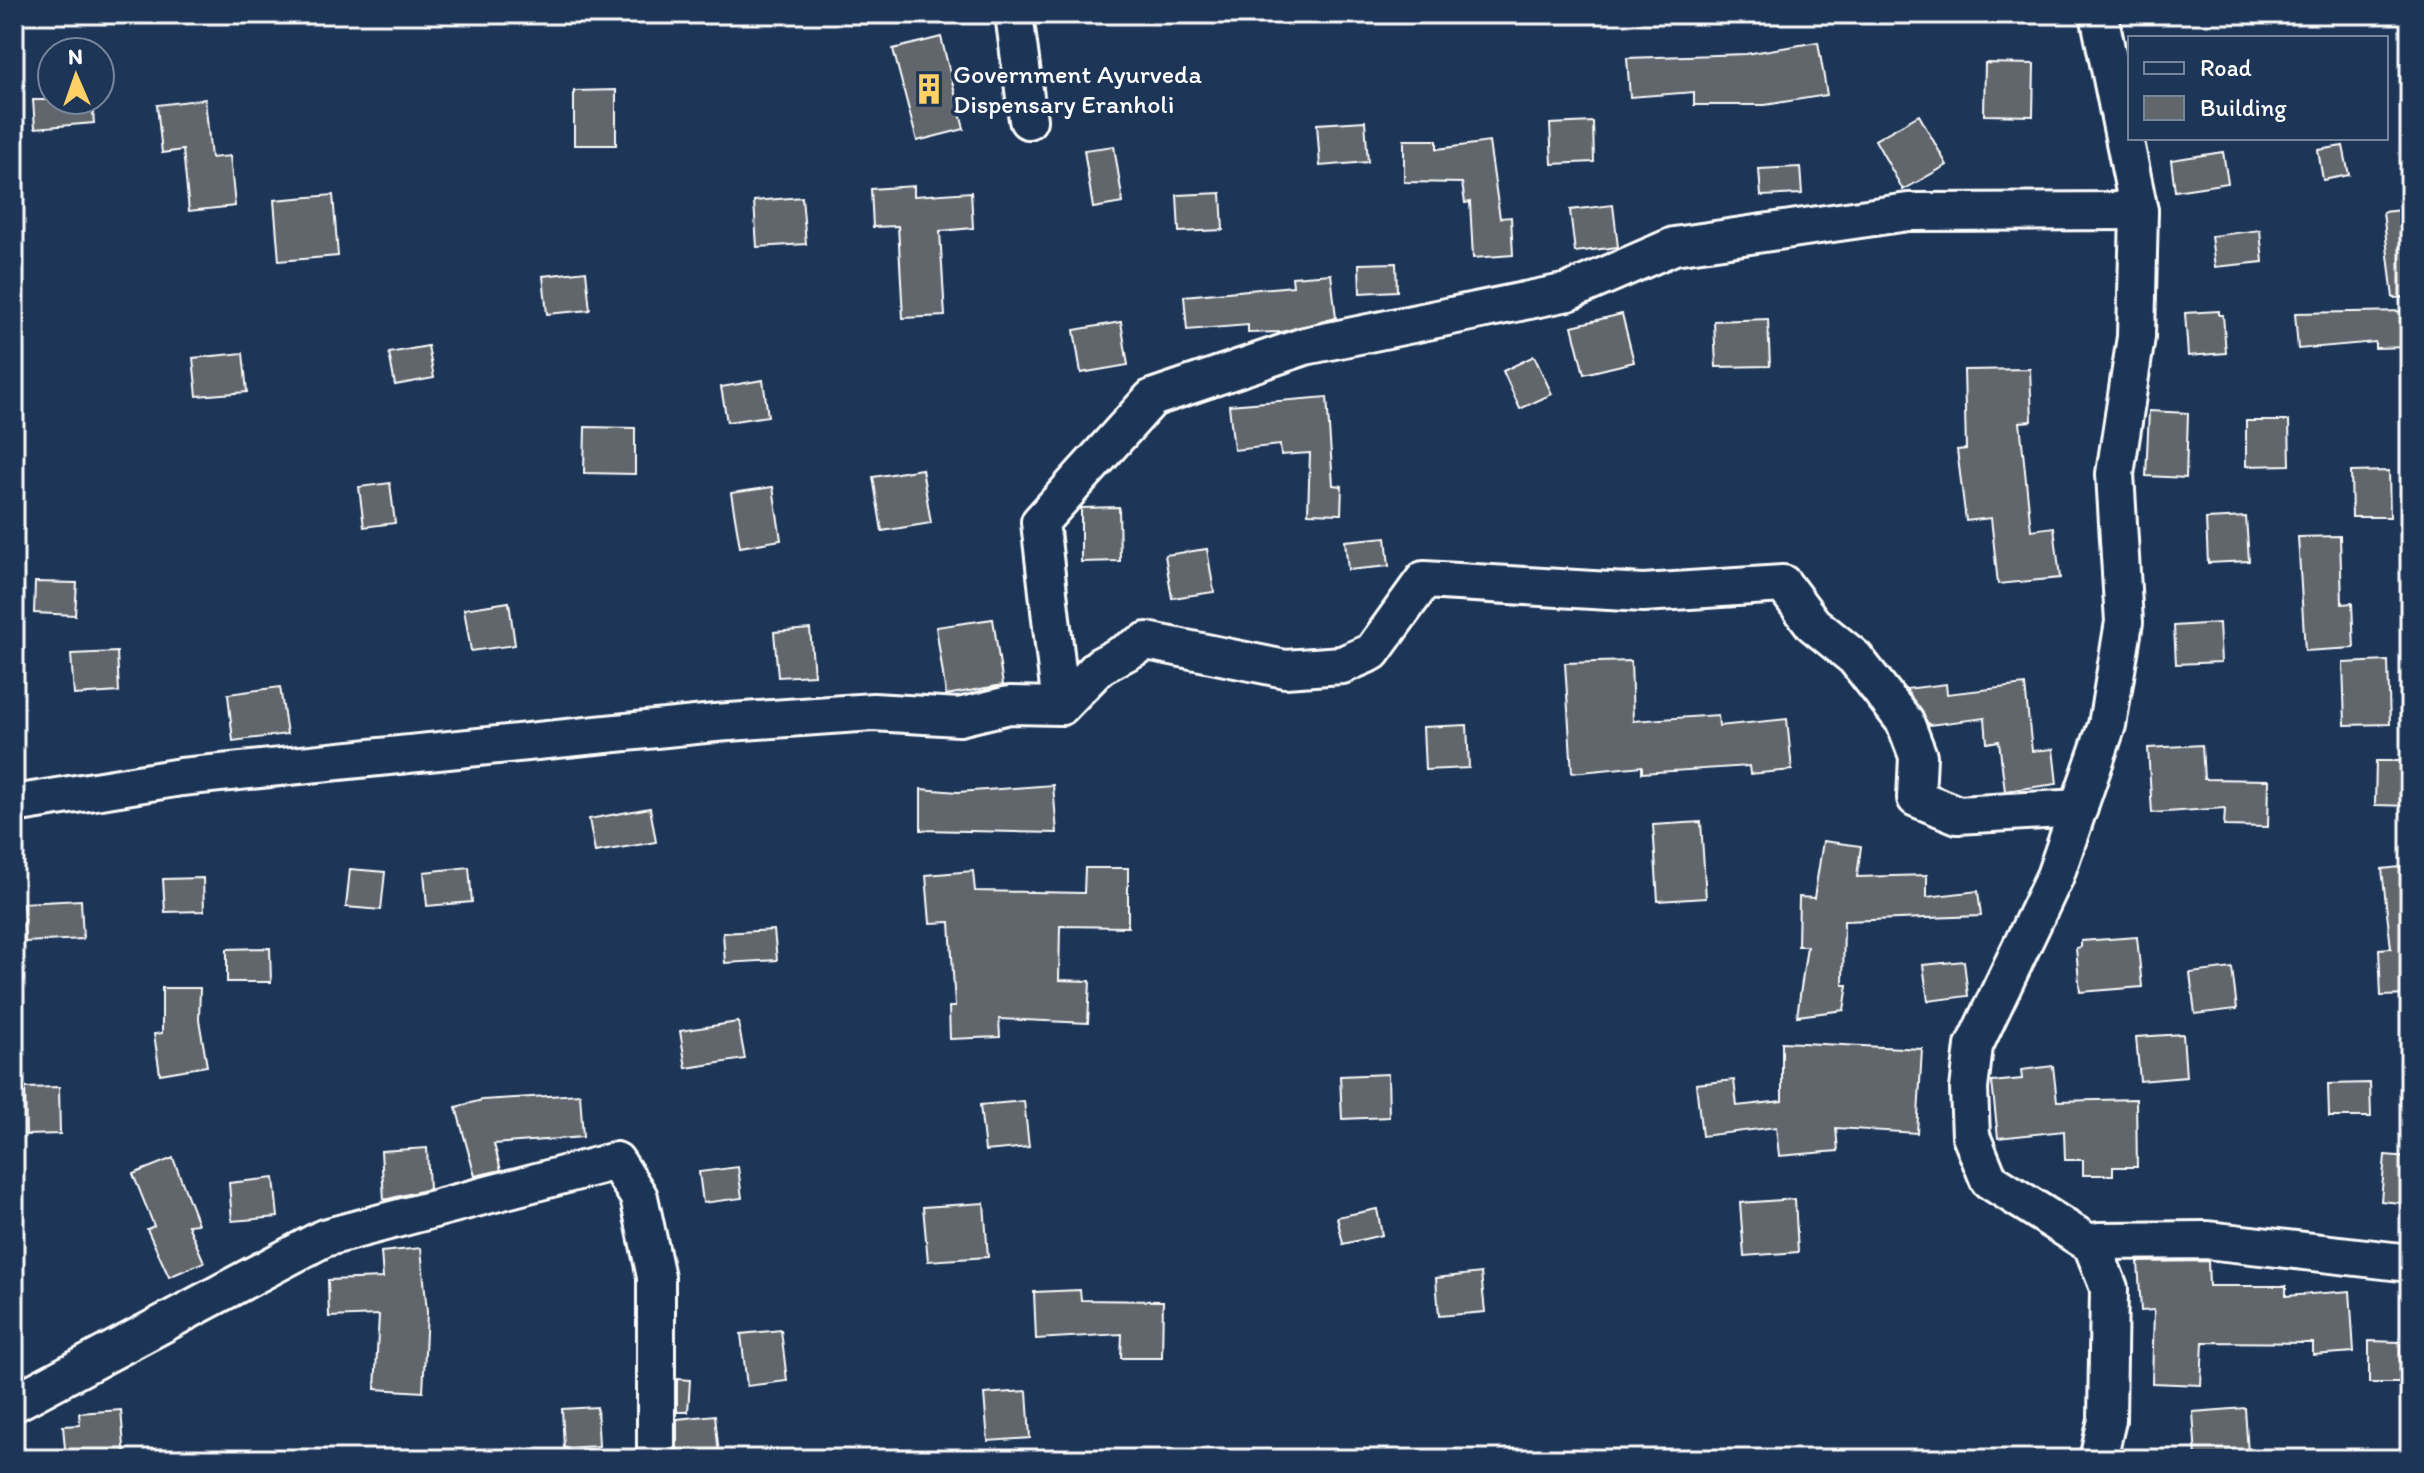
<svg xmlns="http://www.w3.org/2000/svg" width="2424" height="1473" font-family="Itim,sans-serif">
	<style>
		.building { fill: #61666c; stroke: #fff; stroke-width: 2 }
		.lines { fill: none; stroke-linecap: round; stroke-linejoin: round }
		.minor-casing { stroke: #fff; stroke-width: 42 }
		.minor { stroke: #1d3557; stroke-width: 36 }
		.labels { text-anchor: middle; stroke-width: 7; stroke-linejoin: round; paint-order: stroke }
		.poi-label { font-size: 26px; fill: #fff; stroke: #1d3557; text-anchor: start }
	</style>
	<rect width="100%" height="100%" fill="#1d3557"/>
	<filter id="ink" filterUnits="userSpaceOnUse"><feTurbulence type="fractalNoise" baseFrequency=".0125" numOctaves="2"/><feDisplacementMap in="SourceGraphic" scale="16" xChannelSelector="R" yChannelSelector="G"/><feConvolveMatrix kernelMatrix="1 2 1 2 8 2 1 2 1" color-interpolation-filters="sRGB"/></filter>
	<g filter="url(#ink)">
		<g class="building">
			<path d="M 941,37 L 964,129 L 917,141 L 893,49 Z"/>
			<path d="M 1818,42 L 1827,95 L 1765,105 L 1694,105 L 1694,92 L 1630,97 L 1627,58 L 1746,54 Z"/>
			<path d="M 1985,63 L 2034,64 L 2033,116 L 1984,115 Z"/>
			<path d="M 616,90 L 616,145 L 574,145 L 574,91 Z"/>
			<path d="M 205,99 L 211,158 L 230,156 L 235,206 L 189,211 L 183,150 L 162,153 L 157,105 Z"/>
			<path d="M 33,100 L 92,100 L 94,123 L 35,128 Z"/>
			<path d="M 1919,115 L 1947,165 L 1903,190 L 1875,140 Z"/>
			<path d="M 1365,121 L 1368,162 L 1320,166 L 1317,124 Z"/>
			<path d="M 1593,122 L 1594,162 L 1552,164 L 1550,124 Z"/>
			<path d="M 1404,140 L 1437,140 L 1437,149 L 1489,142 L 1500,218 L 1511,217 L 1513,255 L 1473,258 L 1470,202 L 1465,203 L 1462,183 L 1404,182 Z"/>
			<path d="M 1114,146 L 1123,203 L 1093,208 L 1084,150 Z"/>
			<path d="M 2343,146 L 2349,175 L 2323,180 L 2318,150 Z"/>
			<path d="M 2223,152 L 2228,183 L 2175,191 L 2171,160 Z"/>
			<path d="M 1800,167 L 1802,194 L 1761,196 L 1759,169 Z"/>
			<path d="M 914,186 L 914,196 L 971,192 L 973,228 L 940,231 L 945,316 L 903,318 L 898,226 L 873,227 L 871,189 Z"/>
			<path d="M 1221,193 L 1223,230 L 1179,232 L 1177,195 Z"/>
			<path d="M 333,195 L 338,256 L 279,261 L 274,200 Z"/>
			<path d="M 802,197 L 806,244 L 757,247 L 754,201 Z"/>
			<path d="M 1613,205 L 1618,247 L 1575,252 L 1570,210 Z"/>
			<path d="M 2410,209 L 2410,297 L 2393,298 L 2383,212 Z"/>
			<path d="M 2260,230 L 2263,262 L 2215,267 L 2211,236 Z"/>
			<path d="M 1396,263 L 1397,291 L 1360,293 L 1359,264 Z"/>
			<path d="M 586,271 L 590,310 L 547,314 L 543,276 Z"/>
			<path d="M 1331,274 L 1336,318 L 1282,332 L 1248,333 L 1248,325 L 1187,330 L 1184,296 L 1293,286 L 1292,277 Z"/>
			<path d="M 2219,311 L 2219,315 L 2223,315 L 2226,353 L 2188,356 L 2185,313 Z"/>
			<path d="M 2410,311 L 2410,347 L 2375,348 L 2375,342 L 2298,349 L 2295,313 Z"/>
			<path d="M 1622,314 L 1634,362 L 1584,374 L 1572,326 Z"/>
			<path d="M 1768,319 L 1770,366 L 1716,367 L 1714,321 Z"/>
			<path d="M 1121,322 L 1128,365 L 1081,373 L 1074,330 Z"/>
			<path d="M 428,346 L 434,378 L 395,385 L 389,353 Z"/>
			<path d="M 243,353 L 247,392 L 197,396 L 193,358 Z"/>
			<path d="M 1534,356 L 1552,394 L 1520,409 L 1503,371 Z"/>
			<path d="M 2030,369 L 2032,421 L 2020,422 L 2031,530 L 2054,527 L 2060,578 L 1998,584 L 1991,518 L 1966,521 L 1957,450 L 1966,449 L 1964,370 Z"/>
			<path d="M 763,380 L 768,416 L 727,422 L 721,387 Z"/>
			<path d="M 1327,397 L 1333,485 L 1342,486 L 1341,514 L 1308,513 L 1310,453 L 1281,455 L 1280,445 L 1234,450 L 1229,405 Z"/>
			<path d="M 2149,411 L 2188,413 L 2186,478 L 2146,476 Z"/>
			<path d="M 2246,421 L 2289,421 L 2290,465 L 2246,466 Z"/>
			<path d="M 585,427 L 635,428 L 635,474 L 584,473 Z"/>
			<path d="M 922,469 L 931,523 L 882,531 L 873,477 Z"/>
			<path d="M 2389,471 L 2390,517 L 2352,517 L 2351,472 Z"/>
			<path d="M 390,483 L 395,523 L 364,527 L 359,487 Z"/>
			<path d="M 773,487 L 781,540 L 740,547 L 731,493 Z"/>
			<path d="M 1119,507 L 1120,561 L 1081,562 L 1081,508 Z"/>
			<path d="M 2246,517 L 2249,561 L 2208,563 L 2206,519 Z"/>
			<path d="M 2340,536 L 2342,604 L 2352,603 L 2354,648 L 2305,651 L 2298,537 Z"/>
			<path d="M 1386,537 L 1389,566 L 1348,570 L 1345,541 Z"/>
			<path d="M 1207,549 L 1214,592 L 1172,598 L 1165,555 Z"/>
			<path d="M 35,582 L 77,583 L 75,615 L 34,613 Z"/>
			<path d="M 509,602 L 515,645 L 471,651 L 464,609 Z"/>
			<path d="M 993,619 L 1003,685 L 946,695 L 936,627 Z"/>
			<path d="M 2219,623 L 2221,662 L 2176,664 L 2174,626 Z"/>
			<path d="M 810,629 L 814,675 L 778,677 L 774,632 Z"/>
			<path d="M 117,652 L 119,692 L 74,695 L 71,654 Z"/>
			<path d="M 1631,661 L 1633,721 L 1718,715 L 1719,726 L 1787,719 L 1792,770 L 1750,774 L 1749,766 L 1642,773 L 1642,766 L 1572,773 L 1565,663 Z"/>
			<path d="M 2388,661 L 2390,724 L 2345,725 L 2343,663 Z"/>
			<path d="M 1946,684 L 1947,694 L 2025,685 L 2032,751 L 2053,749 L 2057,784 L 2005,791 L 1999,741 L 1987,743 L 1985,718 L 1929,725 L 1906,689 Z"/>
			<path d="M 280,687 L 287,734 L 233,741 L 228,694 Z"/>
			<path d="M 1467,725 L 1469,768 L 1425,770 L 1423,727 Z"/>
			<path d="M 2202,745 L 2204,779 L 2269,780 L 2268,827 L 2224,826 L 2225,808 L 2152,813 L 2148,748 Z"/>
			<path d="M 2376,761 L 2410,761 L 2410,806 L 2375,805 Z"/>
			<path d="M 1053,785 L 1057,833 L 921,830 L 921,789 L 958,792 Z"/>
			<path d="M 650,808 L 656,842 L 595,852 L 589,819 Z"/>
			<path d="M 1701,822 L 1706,898 L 1658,901 L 1653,825 Z"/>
			<path d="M 1823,841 L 1861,846 L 1857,877 L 1927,875 L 1927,897 L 1978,891 L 1981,916 L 1844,921 L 1843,985 L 1848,985 L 1844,1010 L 1797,1016 L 1807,946 L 1798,946 L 1799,897 L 1814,898 Z"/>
			<path d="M 2410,866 L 2410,995 L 2381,996 L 2379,949 L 2391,948 L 2382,869 Z"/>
			<path d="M 469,867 L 472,902 L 427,906 L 424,872 Z"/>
			<path d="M 1085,868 L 1128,868 L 1128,927 L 1060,926 L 1059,980 L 1090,981 L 1088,1023 L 999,1019 L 1000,1037 L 950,1039 L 949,1007 L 955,1007 L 950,922 L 930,923 L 926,875 L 973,871 L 975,891 L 1084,893 Z"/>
			<path d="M 350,869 L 385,872 L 381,910 L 346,907 Z"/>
			<path d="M 203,878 L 204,911 L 165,912 L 163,879 Z"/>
			<path d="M 81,900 L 83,939 L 25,942 L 23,903 Z"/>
			<path d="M 774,930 L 777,960 L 725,963 L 723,933 Z"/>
			<path d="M 2137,937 L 2142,987 L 2080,992 L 2076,948 L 2081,947 L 2081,941 Z"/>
			<path d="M 270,948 L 271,982 L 227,982 L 227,949 Z"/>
			<path d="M 1964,961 L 1968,996 L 1928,1001 L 1923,965 Z"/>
			<path d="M 2232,968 L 2237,1009 L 2195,1014 L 2190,973 Z"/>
			<path d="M 162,988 L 200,988 L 199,1020 L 207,1066 L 160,1074 L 154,1034 L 162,1033 Z"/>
			<path d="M 738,1022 L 745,1059 L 686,1068 L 680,1031 Z"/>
			<path d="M 2183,1034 L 2186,1077 L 2140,1081 L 2136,1037 Z"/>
			<path d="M 1782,1042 L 1922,1049 L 1917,1133 L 1836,1128 L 1838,1151 L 1779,1156 L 1776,1127 L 1702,1136 L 1696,1084 L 1734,1080 L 1737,1106 L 1782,1101 Z"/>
			<path d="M 2053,1066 L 2057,1101 L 2136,1099 L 2137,1167 L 2113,1167 L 2113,1175 L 2083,1175 L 2083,1160 L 2065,1160 L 2064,1131 L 1998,1138 L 1992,1082 L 2022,1079 L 2021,1070 Z"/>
			<path d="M 1388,1074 L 1389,1117 L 1342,1119 L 1340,1076 Z"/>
			<path d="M 2370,1083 L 2371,1117 L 2329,1117 L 2328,1084 Z"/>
			<path d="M 59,1087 L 60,1134 L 26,1135 L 25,1088 Z"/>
			<path d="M 580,1094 L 583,1137 L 494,1144 L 501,1170 L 475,1176 L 456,1107 L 482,1100 Z"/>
			<path d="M 1024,1101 L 1029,1147 L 985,1151 L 980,1105 Z"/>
			<path d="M 427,1148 L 429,1189 L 384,1200 L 381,1151 Z"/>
			<path d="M 2385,1155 L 2410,1157 L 2410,1204 L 2381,1201 Z"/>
			<path d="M 173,1158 L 198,1224 L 188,1225 L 204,1262 L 169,1277 L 147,1229 L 154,1226 L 133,1174 Z"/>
			<path d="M 738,1167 L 742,1198 L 703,1203 L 699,1172 Z"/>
			<path d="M 274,1178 L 278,1217 L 232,1221 L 229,1183 Z"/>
			<path d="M 1795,1199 L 1798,1252 L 1744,1256 L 1740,1203 Z"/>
			<path d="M 984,1203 L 988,1257 L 928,1261 L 923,1207 Z"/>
			<path d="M 1377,1209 L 1382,1235 L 1343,1244 L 1337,1217 Z"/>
			<path d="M 421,1248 L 427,1312 L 423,1392 L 375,1389 L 379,1315 L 329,1317 L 328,1280 L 383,1278 L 381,1252 Z"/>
			<path d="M 2208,1261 L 2209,1286 L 2286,1286 L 2286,1296 L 2350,1291 L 2354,1352 L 2313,1355 L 2313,1343 L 2203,1342 L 2201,1385 L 2152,1383 L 2154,1310 L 2141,1311 L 2138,1262 Z"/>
			<path d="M 1481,1273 L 1485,1312 L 1439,1316 L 1436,1278 Z"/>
			<path d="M 1080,1290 L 1081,1300 L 1163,1301 L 1162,1358 L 1121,1358 L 1122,1334 L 1036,1339 L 1034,1292 Z"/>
			<path d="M 781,1330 L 787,1381 L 747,1386 L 741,1334 Z"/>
			<path d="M 2369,1341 L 2400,1342 L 2400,1383 L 2369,1383 Z"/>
			<path d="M 677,1379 L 690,1380 L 688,1412 L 677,1412 Z"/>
			<path d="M 1027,1391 L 1030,1438 L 988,1441 L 984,1394 Z"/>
			<path d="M 597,1407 L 599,1446 L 564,1448 L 562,1409 Z"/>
			<path d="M 2245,1408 L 2248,1454 L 2196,1458 L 2193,1412 Z"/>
			<path d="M 121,1410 L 125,1459 L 66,1459 L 63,1426 L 80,1425 L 79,1413 Z"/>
			<path d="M 715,1415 L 719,1454 L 677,1457 L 677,1419 Z"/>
		</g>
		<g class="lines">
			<defs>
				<g id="minor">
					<path d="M 1014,14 L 1028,120"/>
					<path d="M 1061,706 L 1040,522 L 1152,398 L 1305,346 L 1568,292 L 1674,246 L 1908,212 L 2139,211"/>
					<path d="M 14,804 L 181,777 L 715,723 L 873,712 L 959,717 L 1009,705 L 1061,706 L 1100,666 L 1147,641 L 1285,669 L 1342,665 L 1372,652 L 1424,580 L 1643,593 L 1783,584 L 1813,624 L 1855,658 L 1905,722 L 1918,756 L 1916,798 L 1958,815 L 2079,808"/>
					<path d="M 2092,1245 L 2099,1241 L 2207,1240 L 2410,1263"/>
					<path d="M 14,1403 L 324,1238 L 616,1161 L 639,1197 L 656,1277 L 656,1459"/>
					<path d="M 2098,1459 L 2107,1420 L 2109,1288 L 2092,1245 L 1989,1180 L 1971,1136 L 1969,1089 L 1974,1046 L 2055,876 L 2107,725 L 2124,622 L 2115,474 L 2136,337 L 2139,211 L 2099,14"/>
				</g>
			</defs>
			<use href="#minor" class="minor-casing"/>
			<use href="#minor" class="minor"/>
		</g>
	</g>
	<defs>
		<symbol id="building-bare" viewBox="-9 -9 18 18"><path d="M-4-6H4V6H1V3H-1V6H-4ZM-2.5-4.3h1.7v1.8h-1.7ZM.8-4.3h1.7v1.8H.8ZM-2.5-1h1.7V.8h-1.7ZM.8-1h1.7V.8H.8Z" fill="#ffd166" stroke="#1d3557" stroke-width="2.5" paint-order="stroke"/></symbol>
	</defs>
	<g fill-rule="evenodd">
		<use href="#building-bare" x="907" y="67" width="44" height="44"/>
	</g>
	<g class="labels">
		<g class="poi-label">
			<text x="953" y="83">Government Ayurveda<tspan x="953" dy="30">Dispensary Eranholi</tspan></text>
		</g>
	</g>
	<rect width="2424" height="1473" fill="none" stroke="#1d3557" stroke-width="48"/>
	<rect x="24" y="24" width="2376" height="1425" fill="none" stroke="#fff" stroke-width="3" filter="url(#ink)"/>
	<rect x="2128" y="36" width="260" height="104" fill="#1d3557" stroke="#77869a" stroke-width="2"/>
	<rect x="2144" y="62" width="40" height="12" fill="#1d3557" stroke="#77869a" stroke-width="2"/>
	<text x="2200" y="76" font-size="24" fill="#ffffff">Road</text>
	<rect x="2144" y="96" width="40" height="24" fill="#61666c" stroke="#77869a" stroke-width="2"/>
	<text x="2200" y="116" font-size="24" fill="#ffffff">Building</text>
	<g transform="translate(76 76) rotate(358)"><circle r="38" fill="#1d3557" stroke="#77869a" stroke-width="2"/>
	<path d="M0-6L14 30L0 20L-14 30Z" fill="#ffd166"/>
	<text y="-12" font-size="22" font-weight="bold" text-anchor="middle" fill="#ffffff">N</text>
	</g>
</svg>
